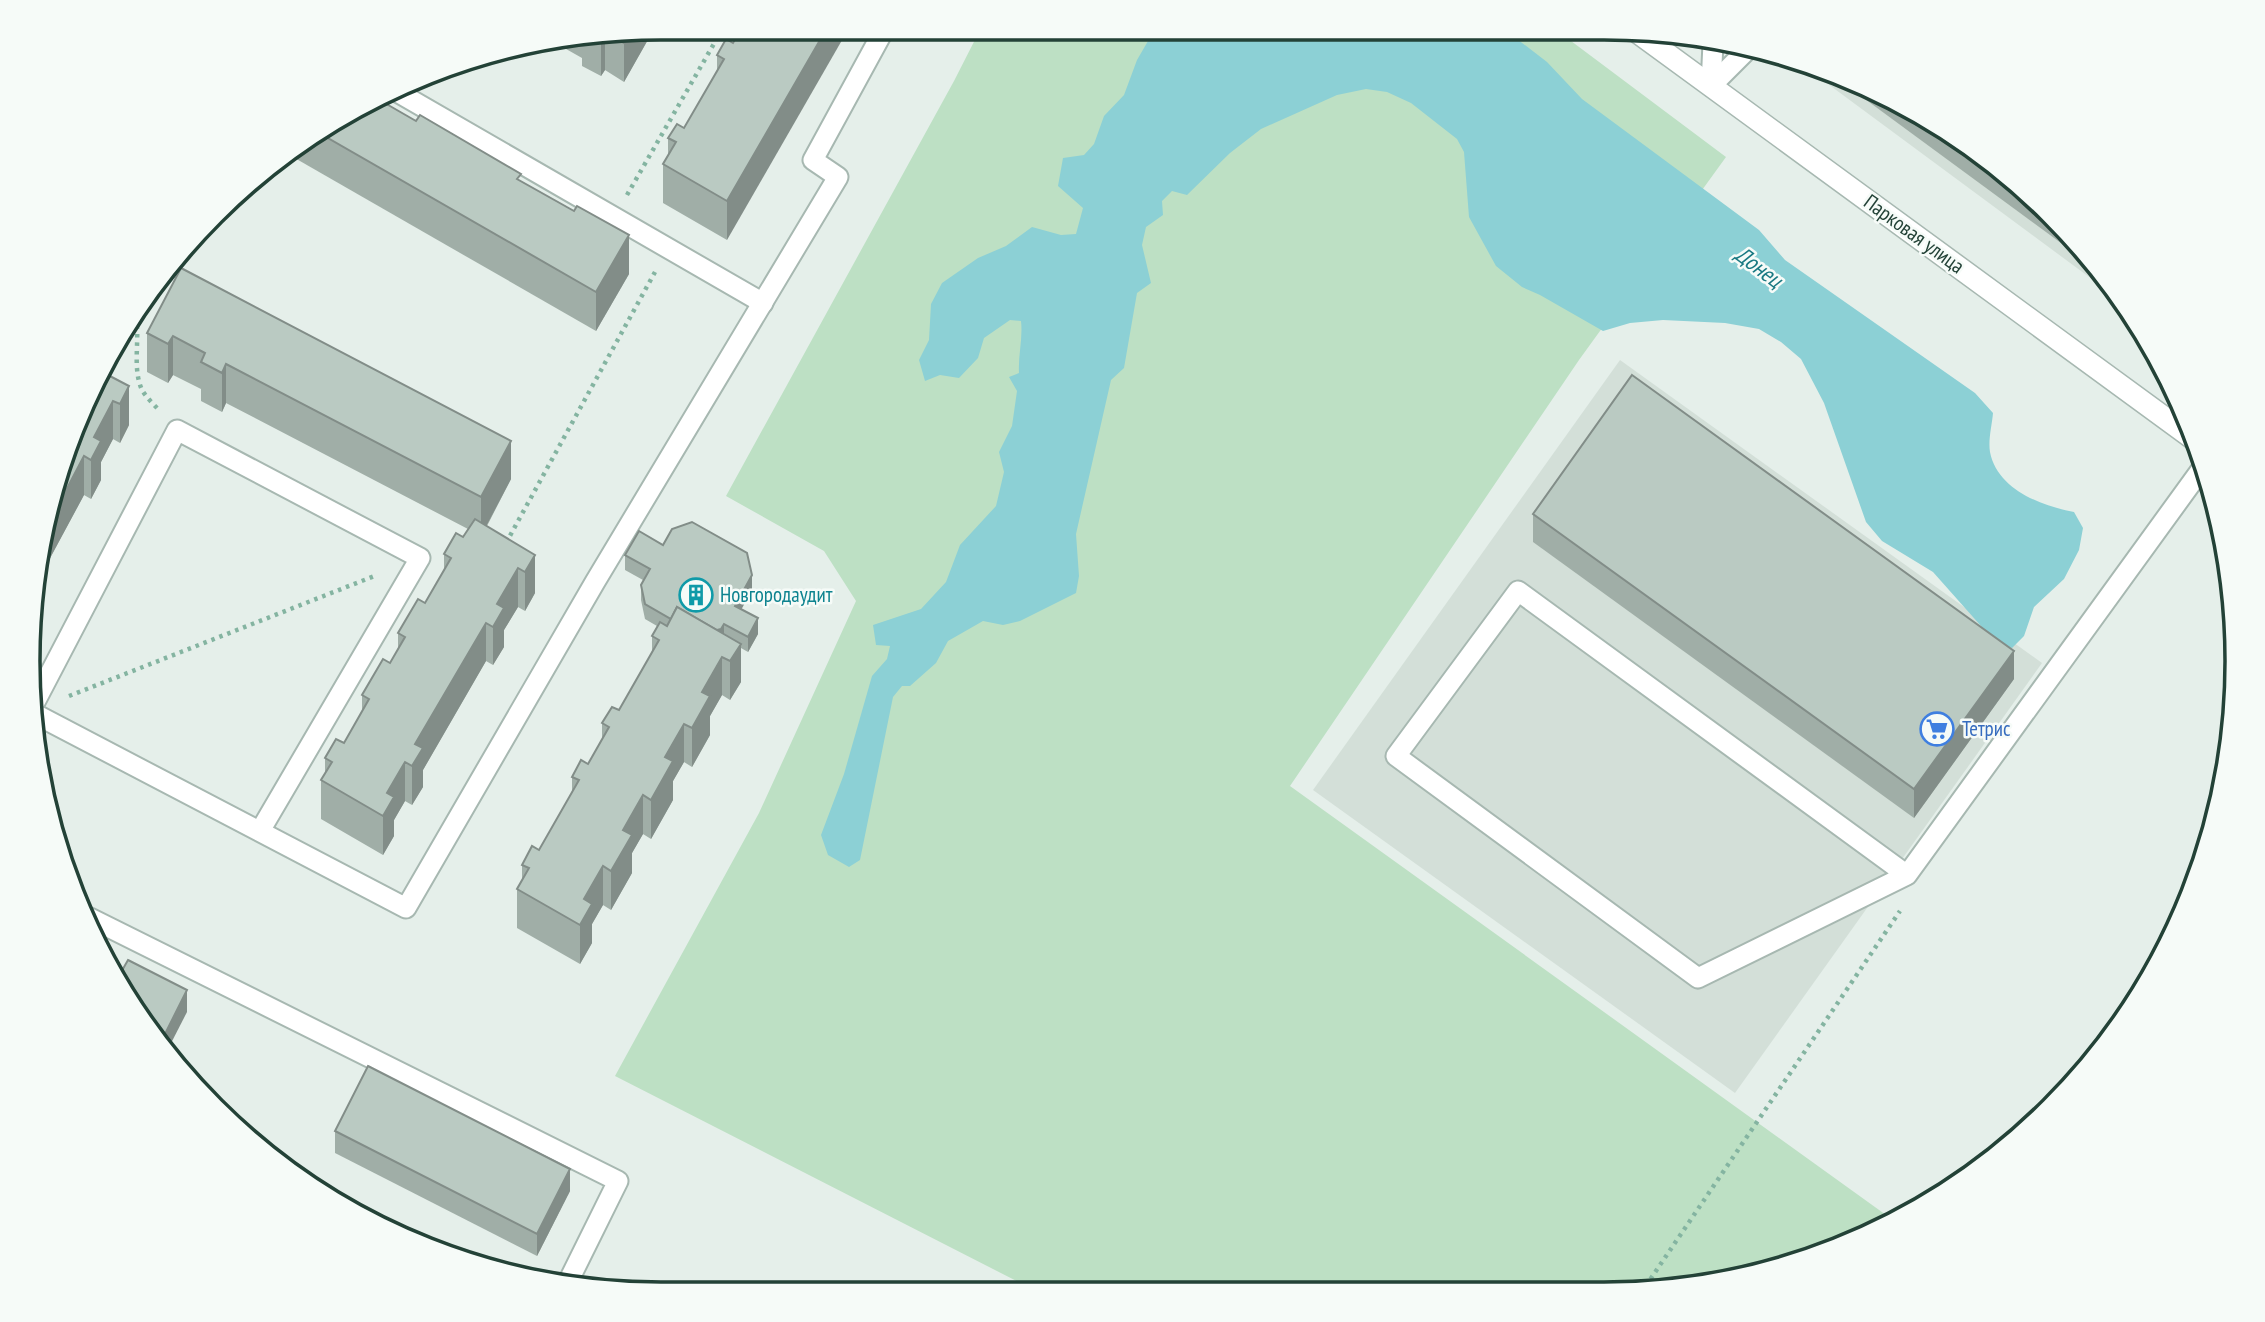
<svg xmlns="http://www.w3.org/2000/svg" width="2265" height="1322" font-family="'PT Sans Narrow',sans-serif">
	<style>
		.built { fill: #d3dfd8 }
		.green { fill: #bde0c4 }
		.water { fill: #8cd0d5 }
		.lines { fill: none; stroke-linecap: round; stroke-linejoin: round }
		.service-casing { stroke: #a7b8b1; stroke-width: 23 }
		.tertiary-casing { stroke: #a7b8b1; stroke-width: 24 }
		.path { stroke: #84b4a1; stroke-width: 4.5; stroke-dasharray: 3.5 5; stroke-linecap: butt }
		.service { stroke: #fff; stroke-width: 19 }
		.tertiary { stroke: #fff; stroke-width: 21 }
		.wall { fill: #a0aea7 }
		.shaded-wall { fill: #828d88 }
		.building { fill: #bacac2; stroke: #828d88; stroke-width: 2 }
		.labels { text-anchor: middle; stroke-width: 5; stroke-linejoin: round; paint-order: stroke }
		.street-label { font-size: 21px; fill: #234237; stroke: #f6fbf8 }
		.culture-label { font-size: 21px; fill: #0d838f; stroke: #f6fbf8; text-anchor: start }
		.shop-label { font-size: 21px; fill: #366cbe; stroke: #f6fbf8; text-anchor: start }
		.water-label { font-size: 23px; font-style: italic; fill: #197982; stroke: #f6fbf8 }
		.rim { fill: none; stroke: #234237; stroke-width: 3.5 }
	</style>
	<rect width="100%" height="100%" fill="#e5efea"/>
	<g class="built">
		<path d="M 1809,62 L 1956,135 L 2052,214 L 2127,305 L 1805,67 Z"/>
		<path d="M 1620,360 L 2042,663 L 1735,1093 L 1313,790 Z"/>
	</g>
	<path class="green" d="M 981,28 L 1555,29 L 1726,157 L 1579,360 L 1290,786 L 1893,1220 L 1768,1272 L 1646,1293 L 1040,1293 L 615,1076 L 759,813 L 856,601 L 824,551 L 726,496 L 954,81 Z"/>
	<path class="water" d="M 1155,29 L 1504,29 L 1547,62 L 1582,99 L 1759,230 L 1785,260 L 1975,393 L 1993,413 C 1992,425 1988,440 1990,452 C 1997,489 2041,506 2074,512 L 2083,528 L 2079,550 L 2064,579 L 2034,607 L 2024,636 L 2012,648 L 1997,644 L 1933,572 L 1882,541 L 1866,522 L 1824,403 L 1801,359 L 1781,342 L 1759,329 L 1725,323 L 1663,320 L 1630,323 L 1603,331 L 1540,295 L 1522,287 L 1496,266 L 1469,217 L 1464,152 L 1457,139 L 1411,103 L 1387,92 L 1366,89 L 1337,95 L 1261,129 L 1230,153 L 1187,195 L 1172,191 L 1162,201 L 1163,215 L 1146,227 L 1142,245 L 1151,283 L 1137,293 L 1124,368 L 1111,380 L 1076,534 L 1079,576 L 1076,593 L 1020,621 L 1003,625 L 983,621 L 948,641 L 936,663 L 910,686 L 902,686 L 893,697 L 860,860 L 849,867 L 828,855 L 821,835 L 844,774 L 872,676 L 887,659 L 890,646 L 876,645 L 873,625 L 921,609 L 946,582 L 960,545 L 996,506 L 1004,472 L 999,452 L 1012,426 L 1017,391 L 1009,377 L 1019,373 C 1018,355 1023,339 1021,321 L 1010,320 L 984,338 L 978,358 L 959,378 L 940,375 L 925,381 L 919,360 L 929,340 L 931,304 L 942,283 L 978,258 L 1006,246 L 1032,227 L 1061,235 L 1076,234 L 1083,208 L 1058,186 L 1063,158 L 1084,155 L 1094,144 L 1104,116 L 1124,95 L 1137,60 Z"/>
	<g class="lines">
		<defs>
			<g id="service">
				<path d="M 1711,86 L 1747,50"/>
				<path d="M 1711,86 L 1713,43"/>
				<path d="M 399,93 L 763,303"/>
				<path d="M 35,702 L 177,430 L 420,558 L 260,831"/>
				<path d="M 37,715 L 406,908 L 595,582 L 838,177 L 813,160 L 885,28"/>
				<path d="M 1907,875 L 1518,591 L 1396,756 L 1698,978 L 1907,875 L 2203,467"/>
				<path d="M 90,918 L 618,1181 L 568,1282"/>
			</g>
			<path id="tertiary" d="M 1633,29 L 2195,440"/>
		</defs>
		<use href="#service" class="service-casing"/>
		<use href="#tertiary" class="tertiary-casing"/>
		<g class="path">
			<path d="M 627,195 L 723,28"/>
			<path d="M 136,317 C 140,341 132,368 142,390 C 146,397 154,405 160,411"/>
			<path d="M 2208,504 L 2217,511"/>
			<path d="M 506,543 L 655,272"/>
			<path d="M 69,696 L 377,575"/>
			<path d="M 1641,1293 L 1900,911"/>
		</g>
		<use href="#service" class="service"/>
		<use href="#tertiary" class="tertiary"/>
	</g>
	<g class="wall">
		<path d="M 654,29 L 624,82 L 605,70 L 601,76 L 582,66 L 582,58 L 559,45 Z"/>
		<path d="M 733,43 L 727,240 L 663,203 L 663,164 L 668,155 L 668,138 L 684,128 L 717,71 L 717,55 Z"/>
		<path d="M 1835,75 L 1956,135 L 2052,214 L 2099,271 L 1835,77 Z"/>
		<path d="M 383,102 L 521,181 L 629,274 L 596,331 L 286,153 Z"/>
		<path d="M 181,268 L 511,479 L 487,526 L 535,555 L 535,593 L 525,611 L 518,607 L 504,630 L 504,647 L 493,665 L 486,661 L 423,770 L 423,787 L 412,805 L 405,801 L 394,820 L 394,836 L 383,855 L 321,819 L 321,780 L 325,774 L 325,758 L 344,743 L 362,712 L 362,695 L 390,663 L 398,649 L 398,633 L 425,603 L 444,570 L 444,554 L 463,537 L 468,529 L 226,403 L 222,412 L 201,401 L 201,389 L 173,375 L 168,383 L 147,372 L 147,333 Z"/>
		<path d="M 106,374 L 129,425 L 120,443 L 113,439 L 101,462 L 101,480 L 91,499 L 84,495 L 42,573 L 61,458 Z"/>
		<path d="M 1533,514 L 2014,679 L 1914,818 L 1533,542 Z"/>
		<path d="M 663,545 L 752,590 L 741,609 L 758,634 L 748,652 L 741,648 L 741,682 L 730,700 L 722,695 L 710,716 L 710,735 L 692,767 L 684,762 L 673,781 L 673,800 L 651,839 L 643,834 L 632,853 L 632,873 L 611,910 L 603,905 L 592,924 L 592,943 L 580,964 L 517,928 L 517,889 L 522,881 L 522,865 L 539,850 L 572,793 L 572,777 L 588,764 L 602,739 L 602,723 L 619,710 L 652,653 L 652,636 L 657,626 L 645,619 L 641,600 L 641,585 L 643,580 L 625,570 L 625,555 Z"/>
		<path d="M 335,1131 L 570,1191 L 537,1256 L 335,1153 Z"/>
	</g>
	<g class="shaded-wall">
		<path d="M 827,28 L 849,28 L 727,240 L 727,201 Z"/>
		<path d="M 654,29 L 624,82 L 624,43 L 629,33 Z"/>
		<path d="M 605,37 L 605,70 L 601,76 L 601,38 Z"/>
		<path d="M 629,235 L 629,274 L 596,331 L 596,292 Z"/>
		<path d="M 173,336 L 173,375 L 168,383 L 168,344 Z"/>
		<path d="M 226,364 L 226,403 L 222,412 L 222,373 Z"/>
		<path d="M 129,386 L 129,425 L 120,443 L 120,404 Z"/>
		<path d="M 113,401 L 113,439 L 101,462 L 101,480 L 91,499 L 91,460 L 94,437 Z"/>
		<path d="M 511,441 L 511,479 L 481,536 L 481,497 Z"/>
		<path d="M 84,456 L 84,495 L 42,573 L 52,517 Z"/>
		<path d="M 535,555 L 535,593 L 525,611 L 525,572 Z"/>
		<path d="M 518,568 L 518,607 L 504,630 L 504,647 L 493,665 L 493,627 L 497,604 Z"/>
		<path d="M 752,575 L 752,590 L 735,621 L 735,606 Z"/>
		<path d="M 758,618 L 758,634 L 748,652 L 748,637 Z"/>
		<path d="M 486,623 L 486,661 L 423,770 L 423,787 L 412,805 L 412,766 L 415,744 Z"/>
		<path d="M 724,624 L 724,639 L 700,635 Z"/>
		<path d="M 741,644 L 741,682 L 730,700 L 730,661 Z"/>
		<path d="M 2014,651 L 2014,679 L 1914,818 L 1914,789 Z"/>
		<path d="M 722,657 L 722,695 L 710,716 L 710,735 L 692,767 L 692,728 L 702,692 Z"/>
		<path d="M 684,724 L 684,762 L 673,781 L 673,800 L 651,839 L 651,800 L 665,757 Z"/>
		<path d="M 405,762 L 405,801 L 394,820 L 394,836 L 383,855 L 383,816 L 387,793 Z"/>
		<path d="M 643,795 L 643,834 L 632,853 L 632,873 L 611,910 L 611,871 L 623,830 Z"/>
		<path d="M 603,866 L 603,905 L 592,924 L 592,943 L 580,964 L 580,925 L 584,899 Z"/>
		<path d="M 187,990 L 187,1012 L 166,1053 L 159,1046 Z"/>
		<path d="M 570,1169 L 570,1191 L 537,1256 L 537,1234 Z"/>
	</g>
	<g class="building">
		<path d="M 742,28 L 827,28 L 727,201 L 663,164 L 676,142 L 668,138 L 677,124 L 684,128 L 724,59 L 717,55 L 726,39 L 733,43 Z"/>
		<path d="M 629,33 L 624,43 L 612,36 Z"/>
		<path d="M 383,102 L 416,121 L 420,115 L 521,174 L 517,179 L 574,211 L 577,206 L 629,235 L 596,292 L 321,134 Z"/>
		<path d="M 1945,129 L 1956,135 L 1987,160 Z"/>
		<path d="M 181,268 L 511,441 L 481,497 L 226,364 L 222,373 L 201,362 L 205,353 L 173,336 L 168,344 L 147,333 Z"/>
		<path d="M 106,374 L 129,386 L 120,404 L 113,401 L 94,437 L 101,441 L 91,460 L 84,456 L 52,517 L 61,458 Z"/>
		<path d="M 1632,375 L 2014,651 L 1914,789 L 1533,514 Z"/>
		<path d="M 475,519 L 535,555 L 525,572 L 518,568 L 497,604 L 504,608 L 493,627 L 486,623 L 415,744 L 423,748 L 412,766 L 405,762 L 387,793 L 394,797 L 383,816 L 321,780 L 332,762 L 325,758 L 336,739 L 344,743 L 369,699 L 362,695 L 383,659 L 390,663 L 405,637 L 398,633 L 418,599 L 425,603 L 451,558 L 444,554 L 456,533 L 463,537 Z"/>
		<path d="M 692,522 L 747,553 L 752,575 L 735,606 L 758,618 L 748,637 L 724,624 L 721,629 L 717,630 L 677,607 L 671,619 L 645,604 L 641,585 L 650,569 L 625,555 L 639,531 L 663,545 L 672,529 Z"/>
		<path d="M 677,607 L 741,644 L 730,661 L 722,657 L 702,692 L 710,696 L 692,728 L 684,724 L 665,757 L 673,761 L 651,800 L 643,795 L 623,830 L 632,835 L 611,871 L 603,866 L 584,899 L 592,904 L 580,925 L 517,889 L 529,868 L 522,865 L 532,846 L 539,850 L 579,780 L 572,777 L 581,760 L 588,764 L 609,727 L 602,723 L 612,707 L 619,710 L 659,640 L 652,636 L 660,622 L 667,626 Z"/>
		<path d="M 128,960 L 187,990 L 159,1046 L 120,974 Z"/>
		<path d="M 368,1066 L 570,1169 L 537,1234 L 335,1131 Z"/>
	</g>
	<defs>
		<symbol id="building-ring" viewBox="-11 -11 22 22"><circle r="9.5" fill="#f6fbf8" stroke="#0f9aa8" stroke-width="1.5"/><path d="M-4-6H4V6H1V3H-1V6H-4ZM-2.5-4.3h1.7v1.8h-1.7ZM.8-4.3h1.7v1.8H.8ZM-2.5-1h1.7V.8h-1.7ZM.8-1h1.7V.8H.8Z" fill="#0f9aa8"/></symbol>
		<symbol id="supermarket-ring" viewBox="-11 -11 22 22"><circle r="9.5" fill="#f6fbf8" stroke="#3f7fe0" stroke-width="1.5"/><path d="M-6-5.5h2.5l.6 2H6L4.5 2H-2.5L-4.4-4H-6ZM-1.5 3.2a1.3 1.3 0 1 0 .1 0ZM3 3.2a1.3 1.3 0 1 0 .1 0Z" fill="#3f7fe0"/></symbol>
	</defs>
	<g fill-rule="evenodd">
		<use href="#building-ring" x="677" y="576" width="38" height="38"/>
		<use href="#supermarket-ring" x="1918" y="710" width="38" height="38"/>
	</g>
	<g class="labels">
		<g class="street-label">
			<text transform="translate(1914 234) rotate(36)" y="7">Парковая улица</text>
		</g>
		<g class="culture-label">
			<text x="720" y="602">Новгородаудит</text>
		</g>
		<g class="shop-label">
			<text x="1962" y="736">Тетрис</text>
		</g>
		<g class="water-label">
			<text transform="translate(1759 267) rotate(37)" y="8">Донец</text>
		</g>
	</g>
	<path d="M0 0H2265V1322H0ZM661 40H1604A621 621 0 0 1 2225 661V661A621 621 0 0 1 1604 1282H661A621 621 0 0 1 40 661V661A621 621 0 0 1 661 40Z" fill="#f6fbf8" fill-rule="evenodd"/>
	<path class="rim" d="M661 40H1604A621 621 0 0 1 2225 661V661A621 621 0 0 1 1604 1282H661A621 621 0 0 1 40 661V661A621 621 0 0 1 661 40Z"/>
</svg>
